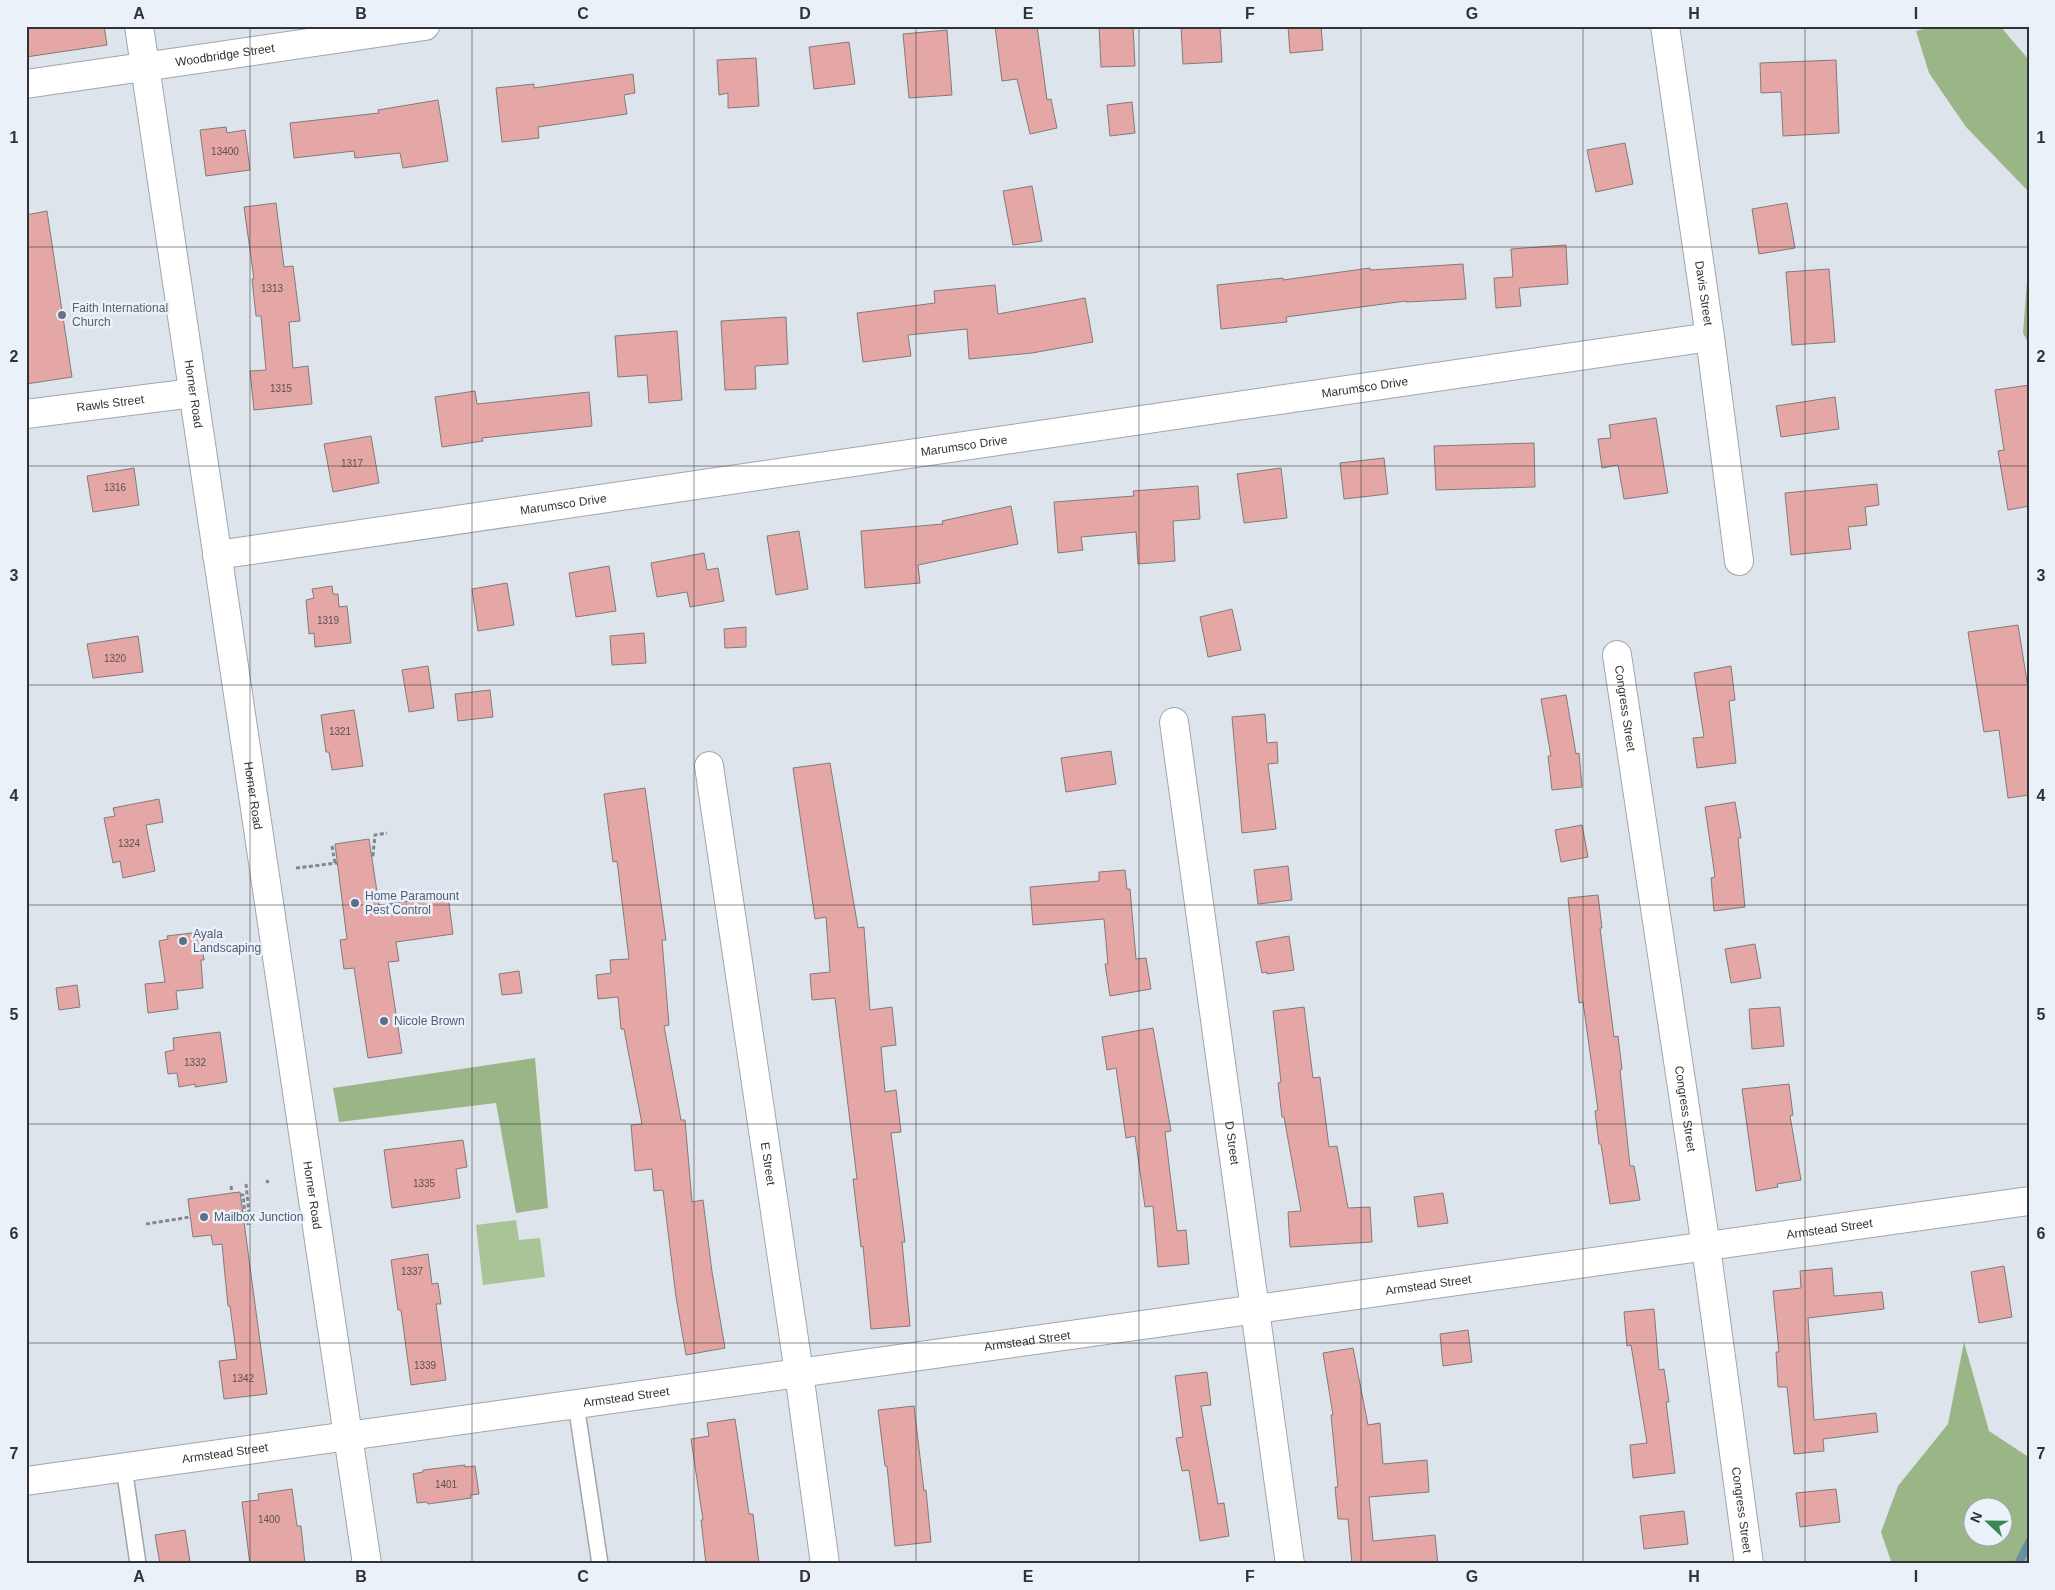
<svg xmlns="http://www.w3.org/2000/svg" width="2055" height="1590" font-family="Arial,sans-serif">
	<style>
		.green { fill: #a9c496 }
		.forest { fill: #9ab687; fill-rule: evenodd }
		.lines { fill: none; stroke-linecap: round; stroke-linejoin: round }
		.stream { stroke: #668fa3; stroke-width: 8 }
		.building { fill: #e4a7a5; stroke: #837a7a }
		.lane-casing { stroke: #a0a6ac; stroke-width: 18 }
		.street-casing { stroke: #a0a6ac; stroke-width: 30 }
		.secondary-casing { stroke: #a0a6ac; stroke-width: 30 }
		.path { stroke: #83878c; stroke-width: 3; stroke-dasharray: 4 2.5; stroke-linecap: butt }
		.lane { stroke: #fff; stroke-width: 15 }
		.street { stroke: #fff; stroke-width: 28 }
		.secondary { stroke: #fff; stroke-width: 28 }
		.grid { fill: none; stroke: #303335; stroke-width: 1; stroke-opacity: 0.55 }
		.worship-dot { fill: #6b7280; stroke: #ebf1f8; stroke-width: 2 }
		.service-dot { fill: #5c6f8a; stroke: #ebf1f8; stroke-width: 2 }
		.labels { text-anchor: middle; stroke-width: 5; stroke-linejoin: round; paint-order: stroke }
		.number-label { font-size: 10px; fill: #5d5051 }
		.street-label { font-size: 12px; fill: #303335; stroke: #ebf1f8 }
		.worship-label { font-size: 12px; fill: #5b616d; stroke: #ebf1f8; text-anchor: start }
		.service-label { font-size: 12px; fill: #4e5e75; stroke: #ebf1f8; text-anchor: start }
		.neatline { fill: none; stroke: #303335; stroke-width: 2 }
		.grid-label { font-size: 16px; text-anchor: middle; font-weight: bold; fill: #303335 }
	</style>
	<rect width="100%" height="100%" fill="#dee4eb"/>
	<path class="green" d="M 516,1220 L 519,1240 L 540,1238 L 545,1277 L 483,1285 L 476,1225 Z"/>
	<g class="forest">
		<path d="M 1936,26 L 2000,26 L 2029,60 L 2029,192 L 1966,127 L 1929,73 L 1916,31 Z"/>
		<path d="M 2029,280 L 2029,344 L 2023,333 L 2027,281 Z"/>
		<path d="M 535,1058 L 548,1208 L 516,1213 L 496,1103 L 339,1122 L 333,1088 Z"/>
		<path d="M 1964,1342 L 1989,1431 L 2027,1456 L 2029,1455 L 2029,1564 L 1892,1564 L 1881,1532 L 1898,1486 L 1948,1424 ZM 1972,1508 L 2002,1508 L 2002,1538 L 1972,1538 Z"/>
	</g>
	<g class="lines">
		<path class="stream" d="M 2018,1564 L 2029,1542"/>
	</g>
	<g class="building">
		<path d="M 26,26 L 104,26 L 107,45 L 26,57 Z"/>
		<path d="M 995,26 L 1037,26 L 1047,100 L 1051,99 L 1057,128 L 1030,134 L 1017,79 L 1002,81 Z"/>
		<path d="M 1099,26 L 1133,26 L 1135,66 L 1101,67 Z"/>
		<path d="M 1181,26 L 1220,26 L 1222,62 L 1183,64 Z"/>
		<path d="M 1288,26 L 1321,26 L 1323,50 L 1290,53 Z"/>
		<path d="M 947,30 L 952,95 L 909,98 L 903,34 Z"/>
		<path d="M 849,42 L 855,84 L 814,89 L 809,47 Z"/>
		<path d="M 756,58 L 759,106 L 728,108 L 728,93 L 719,95 L 717,60 Z"/>
		<path d="M 1836,60 L 1839,133 L 1783,136 L 1781,92 L 1761,93 L 1760,63 Z"/>
		<path d="M 633,74 L 635,93 L 624,95 L 627,114 L 538,127 L 539,138 L 502,142 L 496,88 L 534,84 L 534,88 Z"/>
		<path d="M 438,100 L 448,161 L 403,168 L 400,153 L 355,158 L 354,151 L 294,158 L 290,123 L 379,113 L 378,110 Z"/>
		<path d="M 1132,102 L 1135,133 L 1110,136 L 1107,105 Z"/>
		<path d="M 226,127 L 227,133 L 245,130 L 250,170 L 206,176 L 200,130 Z"/>
		<path d="M 1625,143 L 1633,184 L 1596,192 L 1587,150 Z"/>
		<path d="M 1032,186 L 1042,241 L 1013,245 L 1003,191 Z"/>
		<path d="M 276,203 L 284,267 L 293,266 L 300,321 L 289,322 L 293,368 L 308,366 L 312,404 L 254,410 L 250,371 L 266,370 L 261,316 L 256,316 L 252,279 L 254,279 L 244,207 Z"/>
		<path d="M 1787,203 L 1795,248 L 1759,254 L 1752,209 Z"/>
		<path d="M 47,211 L 72,377 L 26,384 L 26,215 Z"/>
		<path d="M 1566,245 L 1568,284 L 1519,288 L 1521,306 L 1496,308 L 1494,278 L 1513,277 L 1511,249 Z"/>
		<path d="M 1463,264 L 1466,299 L 1406,302 L 1406,301 L 1286,317 L 1287,322 L 1221,329 L 1217,285 L 1283,278 L 1283,280 L 1370,268 L 1370,270 Z"/>
		<path d="M 1829,269 L 1835,342 L 1792,345 L 1786,272 Z"/>
		<path d="M 995,285 L 998,314 L 1085,298 L 1093,342 L 1032,353 L 969,359 L 967,329 L 908,335 L 911,356 L 863,362 L 857,313 L 935,303 L 934,291 Z"/>
		<path d="M 786,317 L 788,364 L 755,366 L 756,389 L 725,390 L 721,321 Z"/>
		<path d="M 677,331 L 682,400 L 649,403 L 647,375 L 618,377 L 615,336 Z"/>
		<path d="M 2029,385 L 2029,506 L 2008,510 L 1998,451 L 2004,450 L 1995,390 Z"/>
		<path d="M 475,391 L 477,404 L 589,392 L 592,426 L 482,438 L 483,441 L 442,447 L 435,397 Z"/>
		<path d="M 1835,397 L 1839,429 L 1781,437 L 1776,406 Z"/>
		<path d="M 1656,418 L 1668,493 L 1624,499 L 1618,465 L 1602,468 L 1598,439 L 1611,438 L 1609,425 Z"/>
		<path d="M 371,436 L 379,483 L 333,492 L 324,444 Z"/>
		<path d="M 1534,443 L 1535,487 L 1436,490 L 1434,446 Z"/>
		<path d="M 1384,458 L 1388,494 L 1344,499 L 1340,463 Z"/>
		<path d="M 134,468 L 139,505 L 93,512 L 87,476 Z"/>
		<path d="M 1281,468 L 1287,518 L 1244,523 L 1237,474 Z"/>
		<path d="M 1877,484 L 1879,505 L 1865,507 L 1867,525 L 1848,527 L 1851,549 L 1791,555 L 1785,493 Z"/>
		<path d="M 1198,486 L 1200,519 L 1173,521 L 1175,561 L 1138,564 L 1136,532 L 1081,537 L 1083,550 L 1058,553 L 1054,502 L 1134,496 L 1133,491 Z"/>
		<path d="M 1011,506 L 1018,544 L 918,565 L 920,583 L 865,588 L 861,531 L 943,524 L 942,521 Z"/>
		<path d="M 799,531 L 808,589 L 776,595 L 767,536 Z"/>
		<path d="M 704,553 L 707,570 L 718,568 L 724,601 L 690,607 L 687,592 L 657,597 L 651,563 Z"/>
		<path d="M 609,566 L 616,611 L 576,617 L 569,573 Z"/>
		<path d="M 507,583 L 514,625 L 478,631 L 472,589 Z"/>
		<path d="M 332,586 L 333,594 L 338,594 L 339,607 L 347,606 L 351,643 L 315,647 L 314,633 L 309,634 L 306,600 L 314,598 L 312,589 Z"/>
		<path d="M 1232,609 L 1241,650 L 1208,657 L 1200,617 Z"/>
		<path d="M 2018,625 L 2029,694 L 2029,795 L 2008,798 L 1999,730 L 1984,732 L 1968,632 Z"/>
		<path d="M 746,627 L 746,647 L 725,648 L 724,629 Z"/>
		<path d="M 644,633 L 646,663 L 612,665 L 610,636 Z"/>
		<path d="M 138,636 L 143,672 L 93,678 L 87,644 Z"/>
		<path d="M 428,666 L 434,708 L 409,712 L 402,670 Z"/>
		<path d="M 1731,666 L 1735,700 L 1729,701 L 1736,763 L 1697,768 L 1693,738 L 1704,737 L 1694,673 Z"/>
		<path d="M 490,690 L 493,717 L 458,721 L 455,694 Z"/>
		<path d="M 1566,695 L 1576,754 L 1579,753 L 1582,787 L 1552,790 L 1548,756 L 1551,756 L 1541,699 Z"/>
		<path d="M 354,710 L 363,766 L 332,770 L 329,752 L 326,752 L 321,715 Z"/>
		<path d="M 1265,714 L 1267,743 L 1277,742 L 1278,763 L 1268,764 L 1276,829 L 1242,833 L 1232,717 Z"/>
		<path d="M 1111,751 L 1116,784 L 1066,792 L 1061,758 Z"/>
		<path d="M 830,763 L 858,928 L 864,927 L 870,1010 L 892,1007 L 896,1045 L 881,1047 L 885,1092 L 896,1090 L 901,1132 L 891,1133 L 905,1242 L 902,1242 L 910,1326 L 871,1329 L 863,1246 L 861,1247 L 853,1179 L 857,1179 L 835,998 L 812,1000 L 810,974 L 830,972 L 826,917 L 815,919 L 793,768 Z"/>
		<path d="M 645,788 L 666,940 L 662,940 L 669,1025 L 664,1026 L 681,1120 L 685,1120 L 692,1202 L 703,1200 L 712,1272 L 725,1348 L 686,1355 L 676,1297 L 663,1190 L 654,1191 L 652,1169 L 635,1171 L 631,1125 L 642,1124 L 624,1029 L 621,1029 L 618,997 L 598,999 L 596,975 L 611,973 L 610,960 L 629,959 L 617,861 L 613,862 L 604,794 Z"/>
		<path d="M 159,799 L 163,822 L 146,825 L 155,871 L 123,878 L 120,861 L 113,863 L 104,818 L 115,816 L 113,808 Z"/>
		<path d="M 1735,802 L 1741,838 L 1738,838 L 1745,907 L 1714,911 L 1711,878 L 1715,877 L 1705,807 Z"/>
		<path d="M 1582,825 L 1588,857 L 1561,862 L 1555,830 Z"/>
		<path d="M 369,839 L 379,905 L 448,896 L 453,934 L 396,942 L 399,961 L 388,962 L 402,1053 L 368,1058 L 354,968 L 344,969 L 340,940 L 347,939 L 335,844 Z"/>
		<path d="M 1288,866 L 1292,900 L 1258,904 L 1254,870 Z"/>
		<path d="M 1125,870 L 1127,889 L 1130,889 L 1136,959 L 1146,958 L 1151,989 L 1110,996 L 1105,964 L 1108,964 L 1104,919 L 1033,925 L 1030,887 L 1099,881 L 1099,872 Z"/>
		<path d="M 1598,895 L 1602,928 L 1600,928 L 1614,1037 L 1618,1036 L 1622,1069 L 1620,1070 L 1630,1166 L 1634,1166 L 1640,1200 L 1610,1204 L 1601,1144 L 1599,1144 L 1595,1111 L 1598,1110 L 1583,1002 L 1579,1003 L 1568,898 Z"/>
		<path d="M 200,932 L 204,960 L 201,960 L 203,988 L 176,991 L 178,1009 L 148,1013 L 145,984 L 165,982 L 159,941 L 168,939 L 167,936 Z"/>
		<path d="M 1289,936 L 1294,970 L 1267,974 L 1267,972 L 1262,973 L 1256,942 Z"/>
		<path d="M 1755,944 L 1761,978 L 1731,983 L 1725,949 Z"/>
		<path d="M 519,971 L 522,993 L 502,995 L 499,974 Z"/>
		<path d="M 77,985 L 80,1007 L 59,1010 L 56,988 Z"/>
		<path d="M 1304,1007 L 1313,1078 L 1320,1077 L 1329,1147 L 1337,1146 L 1348,1208 L 1370,1207 L 1372,1242 L 1290,1247 L 1288,1212 L 1301,1211 L 1284,1117 L 1282,1117 L 1278,1083 L 1281,1082 L 1273,1011 Z"/>
		<path d="M 1780,1007 L 1784,1046 L 1752,1049 L 1749,1009 Z"/>
		<path d="M 1153,1028 L 1171,1131 L 1165,1132 L 1177,1231 L 1186,1230 L 1189,1264 L 1158,1267 L 1153,1206 L 1145,1207 L 1135,1136 L 1126,1138 L 1116,1068 L 1107,1070 L 1102,1037 Z"/>
		<path d="M 220,1032 L 227,1082 L 195,1087 L 195,1084 L 179,1087 L 177,1073 L 168,1074 L 165,1052 L 174,1050 L 173,1038 Z"/>
		<path d="M 1789,1084 L 1793,1115 L 1790,1116 L 1801,1180 L 1777,1184 L 1778,1187 L 1756,1191 L 1742,1089 Z"/>
		<path d="M 463,1140 L 467,1167 L 456,1169 L 460,1198 L 392,1208 L 384,1150 Z"/>
		<path d="M 240,1192 L 267,1394 L 224,1399 L 219,1361 L 237,1359 L 230,1306 L 228,1306 L 222,1244 L 213,1245 L 211,1235 L 193,1237 L 188,1199 Z"/>
		<path d="M 1443,1193 L 1448,1223 L 1418,1227 L 1414,1197 Z"/>
		<path d="M 428,1254 L 432,1284 L 438,1283 L 441,1304 L 436,1304 L 446,1380 L 411,1385 L 401,1310 L 398,1310 L 391,1260 Z"/>
		<path d="M 2004,1266 L 2012,1317 L 1979,1323 L 1971,1272 Z"/>
		<path d="M 1832,1268 L 1834,1296 L 1882,1292 L 1884,1309 L 1808,1318 L 1814,1420 L 1876,1413 L 1878,1432 L 1823,1439 L 1824,1451 L 1794,1454 L 1787,1387 L 1778,1387 L 1776,1352 L 1779,1352 L 1773,1291 L 1801,1288 L 1800,1271 Z"/>
		<path d="M 1654,1309 L 1659,1370 L 1664,1369 L 1669,1402 L 1666,1402 L 1675,1473 L 1633,1478 L 1630,1445 L 1647,1443 L 1631,1345 L 1627,1346 L 1624,1312 Z"/>
		<path d="M 1468,1330 L 1472,1362 L 1443,1366 L 1440,1334 Z"/>
		<path d="M 1353,1348 L 1368,1425 L 1380,1423 L 1383,1464 L 1427,1460 L 1429,1492 L 1369,1497 L 1373,1541 L 1435,1535 L 1438,1564 L 1352,1564 L 1348,1519 L 1338,1519 L 1335,1487 L 1338,1487 L 1331,1415 L 1333,1415 L 1323,1353 Z"/>
		<path d="M 1207,1372 L 1211,1405 L 1201,1406 L 1218,1504 L 1224,1503 L 1229,1536 L 1200,1541 L 1189,1470 L 1182,1471 L 1176,1438 L 1183,1437 L 1175,1376 Z"/>
		<path d="M 914,1406 L 924,1491 L 926,1490 L 931,1542 L 895,1546 L 887,1466 L 885,1466 L 878,1410 Z"/>
		<path d="M 735,1419 L 749,1514 L 753,1514 L 759,1564 L 706,1564 L 701,1520 L 703,1520 L 691,1439 L 709,1436 L 707,1423 Z"/>
		<path d="M 465,1465 L 465,1467 L 475,1466 L 479,1494 L 470,1495 L 471,1498 L 428,1504 L 427,1502 L 417,1503 L 413,1474 L 423,1472 L 423,1470 Z"/>
		<path d="M 292,1489 L 297,1526 L 301,1526 L 305,1564 L 250,1564 L 242,1502 L 259,1500 L 258,1494 Z"/>
		<path d="M 1836,1489 L 1840,1522 L 1800,1527 L 1796,1493 Z"/>
		<path d="M 1684,1511 L 1688,1544 L 1644,1549 L 1640,1516 Z"/>
		<path d="M 185,1530 L 190,1562 L 160,1564 L 155,1535 Z"/>
	</g>
	<g class="lines">
		<defs>
			<g id="lane">
				<path d="M 576,1404 L 600,1564"/>
				<path d="M 124,1467 L 138,1564"/>
			</g>
			<g id="street">
				<path id="s1" d="M 1665,26 L 1710,337 L 1739,561"/>
				<path id="s2" d="M 26,84 L 425,26"/>
				<path id="s3" d="M 26,414 L 193,393"/>
				<path id="s4" d="M 217,555 L 1710,337"/>
				<path id="s5" d="M 1617,655 L 1706,1247 L 1749,1564"/>
				<path id="s6" d="M 1174,722 L 1290,1564"/>
				<path id="s7" d="M 709,766 L 799,1373 L 825,1564"/>
				<path id="s8" d="M 26,1481 L 2029,1201"/>
			</g>
			<g id="secondary">
				<path id="s9" d="M 139,26 L 367,1564"/>
			</g>
		</defs>
		<use href="#lane" class="lane-casing"/>
		<use href="#street" class="street-casing"/>
		<use href="#secondary" class="secondary-casing"/>
		<g class="path">
			<path d="M 332,846 L 335,863"/>
			<path d="M 372,855 L 373,855 L 375,835 L 387,833"/>
			<path d="M 296,868 L 337,863"/>
			<path d="M 266,1182 L 269,1181"/>
			<path d="M 231,1186 L 232,1193"/>
			<path d="M 240,1195 L 243,1195 L 246,1224 L 250,1223 L 246,1184"/>
			<path d="M 146,1224 L 190,1217"/>
		</g>
		<use href="#lane" class="lane"/>
		<use href="#street" class="street"/>
		<use href="#secondary" class="secondary"/>
	</g>
	<path class="grid" d="M 250,26 L 250,1564M 472,26 L 472,1564M 694,26 L 694,1564M 916,26 L 916,1564M 1139,26 L 1139,1564M 1361,26 L 1361,1564M 1583,26 L 1583,1564M 1805,26 L 1805,1564M 26,247 L 2029,247M 26,466 L 2029,466M 26,685 L 2029,685M 26,905 L 2029,905M 26,1124 L 2029,1124M 26,1343 L 2029,1343"/>
	<circle class="worship-dot" cx="62" cy="315" r="5"/>
	<g class="service-dot">
		<circle cx="355" cy="903" r="5"/>
		<circle cx="183" cy="941" r="5"/>
		<circle cx="384" cy="1021" r="5"/>
		<circle cx="204" cy="1217" r="5"/>
	</g>
	<g class="labels">
		<g class="number-label">
			<text x="225" y="155">13400</text>
			<text x="272" y="292">1313</text>
			<text x="281" y="392">1315</text>
			<text x="352" y="467">1317</text>
			<text x="115" y="491">1316</text>
			<text x="328" y="624">1319</text>
			<text x="115" y="662">1320</text>
			<text x="340" y="735">1321</text>
			<text x="129" y="847">1324</text>
			<text x="195" y="1066">1332</text>
			<text x="424" y="1187">1335</text>
			<text x="412" y="1275">1337</text>
			<text x="425" y="1369">1339</text>
			<text x="243" y="1382">1342</text>
			<text x="446" y="1488">1401</text>
			<text x="269" y="1523">1400</text>
		</g>
		<g class="street-label">
			<text dy="4" stroke="none"><textPath href="#s2" startOffset="201">Woodbridge Street</textPath></text>
			<text dy="4" stroke="none"><textPath href="#s1" startOffset="270">Davis Street</textPath></text>
			<text dy="4" stroke="none"><textPath href="#s4" startOffset="1160">Marumsco Drive</textPath></text>
			<text dy="4" stroke="none"><textPath href="#s9" startOffset="372">Horner Road</textPath></text>
			<text dy="4" stroke="none"><textPath href="#s3" startOffset="85">Rawls Street</textPath></text>
			<text dy="4" stroke="none"><textPath href="#s4" startOffset="755">Marumsco Drive</textPath></text>
			<text dy="4" stroke="none"><textPath href="#s4" startOffset="350">Marumsco Drive</textPath></text>
			<text dy="4" stroke="none"><textPath href="#s5" startOffset="54">Congress Street</textPath></text>
			<text dy="4" stroke="none"><textPath href="#s9" startOffset="778">Horner Road</textPath></text>
			<text dy="4" stroke="none"><textPath href="#s5" startOffset="459">Congress Street</textPath></text>
			<text dy="4" stroke="none"><textPath href="#s6" startOffset="425">D Street</textPath></text>
			<text dy="4" stroke="none"><textPath href="#s7" startOffset="402">E Street</textPath></text>
			<text dy="4" stroke="none"><textPath href="#s9" startOffset="1182">Horner Road</textPath></text>
			<text dy="4" stroke="none"><textPath href="#s8" startOffset="1821">Armstead Street</textPath></text>
			<text dy="4" stroke="none"><textPath href="#s8" startOffset="1416">Armstead Street</textPath></text>
			<text dy="4" stroke="none"><textPath href="#s8" startOffset="1011">Armstead Street</textPath></text>
			<text dy="4" stroke="none"><textPath href="#s8" startOffset="606">Armstead Street</textPath></text>
			<text dy="4" stroke="none"><textPath href="#s8" startOffset="201">Armstead Street</textPath></text>
			<text dy="4" stroke="none"><textPath href="#s5" startOffset="864">Congress Street</textPath></text>
		</g>
		<g class="worship-label">
			<text x="72" y="312">Faith International<tspan x="72" dy="14">Church</tspan></text>
		</g>
		<g class="service-label">
			<text x="365" y="900">Home Paramount<tspan x="365" dy="14">Pest Control</tspan></text>
			<text x="193" y="938">Ayala<tspan x="193" dy="14">Landscaping</tspan></text>
			<text x="394" y="1025">Nicole Brown</text>
			<text x="214" y="1221">Mailbox Junction</text>
		</g>
	</g>
	<rect width="2055" height="1590" fill="none" stroke="#ebf1f8" stroke-width="55"/>
	<g transform="translate(1988 1522) rotate(292)"><circle r="24" fill="#ebf1f8" stroke="#a0a5aa"/>
	<path d="M0-4L9 19L0 12L-9 19Z" fill="#398757"/>
	<text y="-8" font-size="14" font-weight="bold" text-anchor="middle" fill="#303335">N</text>
	</g>
	<rect x="28" y="28" width="2000" height="1534" class="neatline"/>
	<g class="grid-label">
		<text x="139" y="19">A</text>
		<text x="361" y="19">B</text>
		<text x="583" y="19">C</text>
		<text x="805" y="19">D</text>
		<text x="1028" y="19">E</text>
		<text x="1250" y="19">F</text>
		<text x="1472" y="19">G</text>
		<text x="1694" y="19">H</text>
		<text x="1916" y="19">I</text>
		<text x="14" y="143">1</text>
		<text x="2041" y="143">1</text>
		<text x="14" y="362">2</text>
		<text x="2041" y="362">2</text>
		<text x="14" y="581">3</text>
		<text x="2041" y="581">3</text>
		<text x="14" y="801">4</text>
		<text x="2041" y="801">4</text>
		<text x="14" y="1020">5</text>
		<text x="2041" y="1020">5</text>
		<text x="14" y="1239">6</text>
		<text x="2041" y="1239">6</text>
		<text x="14" y="1459">7</text>
		<text x="2041" y="1459">7</text>
		<text x="139" y="1582">A</text>
		<text x="361" y="1582">B</text>
		<text x="583" y="1582">C</text>
		<text x="805" y="1582">D</text>
		<text x="1028" y="1582">E</text>
		<text x="1250" y="1582">F</text>
		<text x="1472" y="1582">G</text>
		<text x="1694" y="1582">H</text>
		<text x="1916" y="1582">I</text>
	</g>
</svg>
